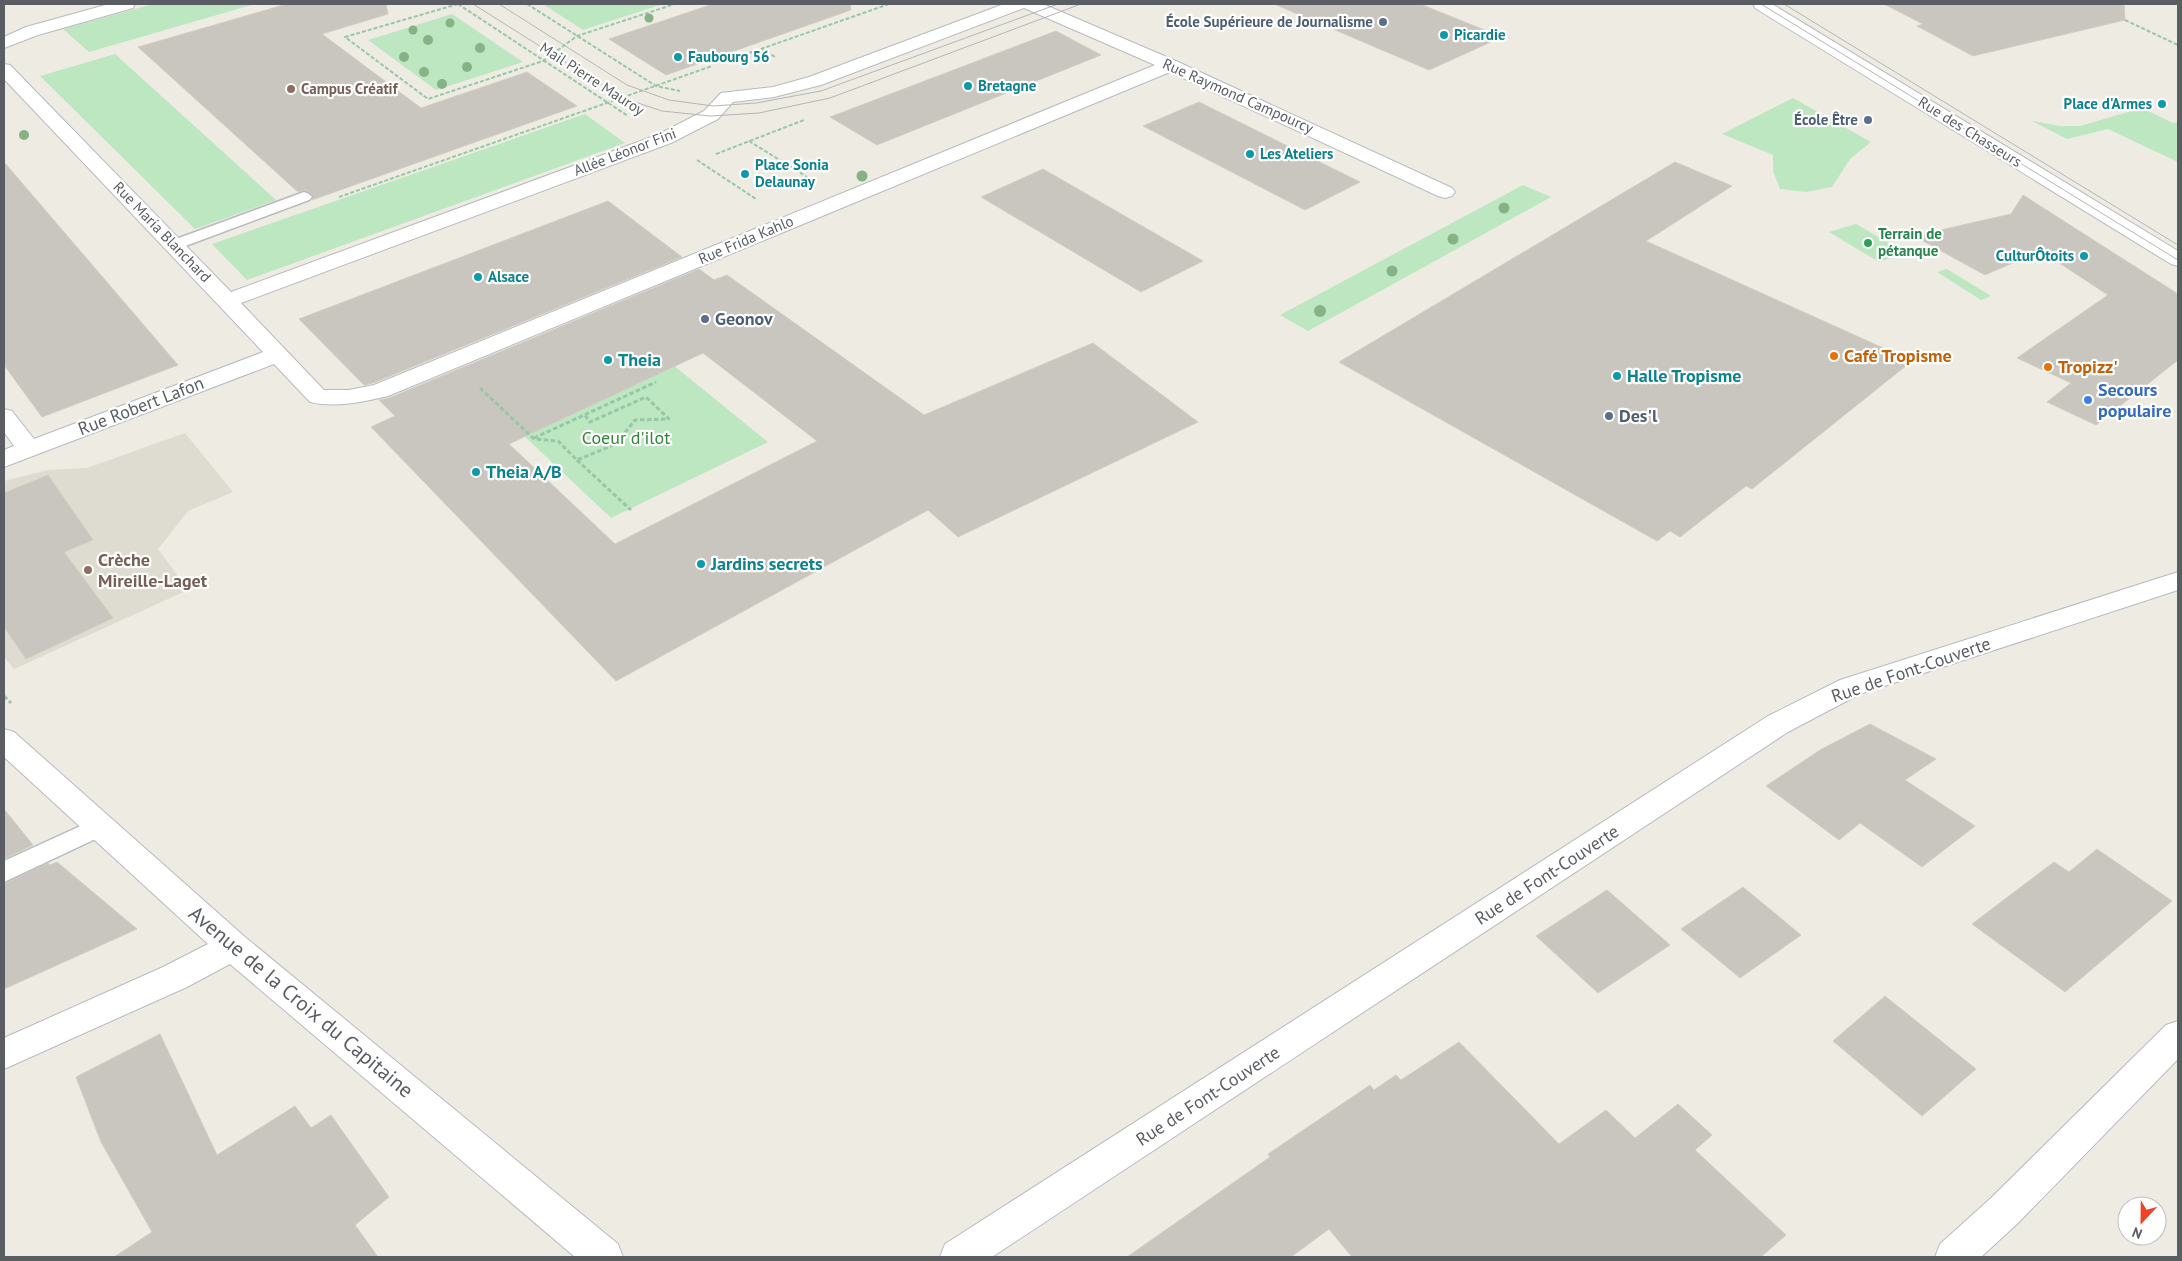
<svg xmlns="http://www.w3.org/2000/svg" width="2182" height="1261" font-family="'PT Sans',sans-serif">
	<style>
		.education { fill: #dedbd0 }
		.green { fill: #bde7c0 }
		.building { fill: #c9c6bf; stroke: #d3cec0; fill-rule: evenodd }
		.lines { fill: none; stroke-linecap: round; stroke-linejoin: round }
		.lane-casing { stroke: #b7babf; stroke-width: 3 }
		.street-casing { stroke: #b7babf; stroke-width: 2 }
		.path-far1 { stroke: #96c8a7; stroke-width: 2; stroke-dasharray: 4 2; stroke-linecap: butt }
		.path { stroke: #96c8a7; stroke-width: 3; stroke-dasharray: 4.5 2.5; stroke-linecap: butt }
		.lane { fill: #fff; fill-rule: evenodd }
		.street { fill: #fff; fill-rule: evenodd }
		.tram { stroke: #b5b6b6; stroke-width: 1 }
		.tree { fill: #86b386 }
		.service-dot { fill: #5c6f8a; stroke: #fff; stroke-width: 2 }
		.culture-dot { fill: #0f9aa8; stroke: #fff; stroke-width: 2 }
		.education-dot { fill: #8d6e63; stroke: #fff; stroke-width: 2 }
		.leisure-dot { fill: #2e9e5b; stroke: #fff; stroke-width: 2 }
		.food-dot { fill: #e8710a; stroke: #fff; stroke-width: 2 }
		.shop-dot { fill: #3f7fe0; stroke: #fff; stroke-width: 2 }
		.labels { text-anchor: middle; stroke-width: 4.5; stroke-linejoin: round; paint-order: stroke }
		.far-service-label { font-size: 15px; font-weight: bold; fill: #4e5e75; stroke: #fff; text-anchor: end }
		.far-culture-label { font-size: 15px; font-weight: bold; fill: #0d838f; stroke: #fff; text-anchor: start }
		.far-street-label { font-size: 15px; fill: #5a5e63; stroke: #fff }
		.far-education-label { font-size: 15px; font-weight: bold; fill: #785e54; stroke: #fff; text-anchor: start }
		.far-leisure-label { font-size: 15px; font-weight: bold; fill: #27864d; stroke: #fff; text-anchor: start }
		.service-label { font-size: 18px; font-weight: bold; fill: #4e5e75; stroke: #fff; text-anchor: start }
		.food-label { font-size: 18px; font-weight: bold; fill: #c56008; stroke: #fff; text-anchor: start }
		.culture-label { font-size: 18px; font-weight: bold; fill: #0d838f; stroke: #fff; text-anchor: start }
		.shop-label { font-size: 18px; font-weight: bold; fill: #366cbe; stroke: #fff; text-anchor: start }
		.street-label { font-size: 18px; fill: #5a5e63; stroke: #fff }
		.park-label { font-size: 18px; fill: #31843b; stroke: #fff }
		.education-label { font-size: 18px; font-weight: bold; fill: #785e54; stroke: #fff; text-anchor: start }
		.near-street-label { font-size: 21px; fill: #5a5e63; stroke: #fff }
	</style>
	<rect width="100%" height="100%" fill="#eeece2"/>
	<path class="education" d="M 185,433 L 233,492 L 188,511 L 158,549 L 188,590 L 14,669 L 4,657 L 4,481 L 48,470 L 87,468 Z"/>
	<g class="green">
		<path d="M 153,4 L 255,4 L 89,52 L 63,29 Z"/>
		<path d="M 543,4 L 663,4 L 583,30 Z"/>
		<path d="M 452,14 L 523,62 L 436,90 L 368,40 Z"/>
		<path d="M 115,54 L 276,200 L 195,229 L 40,76 Z"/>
		<path d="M 1793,98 L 1871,142 L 1850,159 L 1832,187 L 1806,192 L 1780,189 L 1773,171 L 1773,155 L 1722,134 Z"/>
		<path d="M 2142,108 L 2173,123 L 2178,122 L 2178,162 L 2108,129 L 2067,139 L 2032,121 L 2060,126 L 2080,126 Z"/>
		<path d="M 585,114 L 625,143 L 247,280 L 212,244 Z"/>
		<path d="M 1523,185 L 1551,197 L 1308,331 L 1280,315 Z"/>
		<path d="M 1856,224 L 1906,253 L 1879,262 L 1829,232 Z"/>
		<path d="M 1947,269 L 1991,296 L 1981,300 L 1937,272 Z"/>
		<path d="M 657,352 L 768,442 L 611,518 L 505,418 Z"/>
	</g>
	<g class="building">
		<path d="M 287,4 L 386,4 L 388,14 L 322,34 L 421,108 L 527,72 L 577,106 L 312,200 L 314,197 L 310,193 L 305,190 L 298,192 L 138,47 Z"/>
		<path d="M 713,4 L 850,4 L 851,10 L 666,75 L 609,39 Z"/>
		<path d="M 1274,4 L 1420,4 L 1502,37 L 1429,70 Z"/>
		<path d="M 1884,4 L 2124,4 L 2125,20 L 1973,56 L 1917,26 L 1923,24 Z"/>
		<path d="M 1056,31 L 1101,55 L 877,145 L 830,117 Z"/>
		<path d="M 1199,102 L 1360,182 L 1305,210 L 1143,126 Z"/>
		<path d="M 4,162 L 178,365 L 42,417 L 4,365 Z"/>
		<path d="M 1675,162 L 1732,186 L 1646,241 L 1912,361 L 1752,489 L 1746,486 L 1680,537 L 1670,531 L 1657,541 L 1339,362 Z"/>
		<path d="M 1043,169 L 1203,261 L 1141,292 L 981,197 Z"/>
		<path d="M 2023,195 L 2178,294 L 2178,360 L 2096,425 L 2047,402 L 2071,383 L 2017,358 L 2108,295 L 2041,251 L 1985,275 L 1914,236 L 2011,214 Z"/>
		<path d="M 608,201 L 682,257 L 373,383 L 364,385 L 299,319 Z"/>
		<path d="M 699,269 L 714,280 L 727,275 L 924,415 L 1093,343 L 1198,422 L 958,537 L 928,510 L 616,681 L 371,427 L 395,416 L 379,400 L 389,398 ZM 703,353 L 817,441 L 615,544 L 509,444 Z"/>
		<path d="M 48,475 L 93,540 L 64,552 L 113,618 L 26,659 L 4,627 L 4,493 Z"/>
		<path d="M 1870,724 L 1936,759 L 1905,780 L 1975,826 L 1922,867 L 1860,823 L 1839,840 L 1766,786 L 1820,750 Z"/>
		<path d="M 4,809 L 33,845 L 4,859 Z"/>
		<path d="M 2097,849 L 2172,901 L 2065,992 L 1972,924 L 2054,862 L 2069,872 Z"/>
		<path d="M 57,862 L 137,929 L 4,989 L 4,884 L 48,863 L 50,865 Z"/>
		<path d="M 1743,887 L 1801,935 L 1740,978 L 1681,929 Z"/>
		<path d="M 1607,890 L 1670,945 L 1598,993 L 1536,936 Z"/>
		<path d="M 1885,996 L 1976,1069 L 1922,1116 L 1833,1041 Z"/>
		<path d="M 160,1034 L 217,1155 L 295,1106 L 311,1128 L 331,1115 L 389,1197 L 355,1225 L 378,1257 L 114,1257 L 152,1232 L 101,1142 L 76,1077 Z"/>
		<path d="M 1459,1042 L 1559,1144 L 1606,1110 L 1635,1138 L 1678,1104 L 1712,1135 L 1695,1150 L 1786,1235 L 1761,1257 L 1352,1257 L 1329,1229 L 1291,1257 L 1127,1257 L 1270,1157 L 1268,1154 L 1370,1085 L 1374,1090 L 1396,1075 L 1401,1080 Z"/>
	</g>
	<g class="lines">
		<defs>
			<g id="lane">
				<path d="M 304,192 L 309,194 L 312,197 L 309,200 L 180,248 L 168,248 L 166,245 L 168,242 Z"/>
				<path d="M 98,818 L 106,820 L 110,827 L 106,834 L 4,882 L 4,861 Z"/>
			</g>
			<g id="street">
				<path d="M 109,4 L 135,4 L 133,8 L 38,35 L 4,48 L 4,37 L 26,27 Z"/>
				<path d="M 1004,4 L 1043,4 L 1176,61 L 1452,188 L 1455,192 L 1452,196 L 1445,198 L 1438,196 L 1170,72 L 388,396 C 363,402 335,408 310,402 L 274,364 L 4,467 L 4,450 L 14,446 L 4,432 L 4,409 L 12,411 L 34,439 L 263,352 L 4,79 L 4,64 L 10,65 L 231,292 L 657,135 L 704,111 L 721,93 L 773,87 L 809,77 ZM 1024,8 L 1155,65 L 374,385 L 349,390 L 324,390 L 241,303 L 671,143 L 718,119 L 733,102 L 774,97 L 821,85 Z"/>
				<path d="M 1753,4 L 1772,4 L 2178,251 L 2178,266 L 2171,264 L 1755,8 Z"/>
				<path d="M 2178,572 L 2178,590 L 1860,694 L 1788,732 L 992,1257 L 940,1257 L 945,1244 L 1768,716 L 1840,680 Z"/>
				<path d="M 4,729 L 14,732 L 245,937 L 618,1244 L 623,1257 L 575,1257 L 230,964 L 187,987 L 4,1069 L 4,1038 L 163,967 L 208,944 L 4,757 Z"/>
				<path d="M 2178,1021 L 2178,1059 L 2017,1224 L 1981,1257 L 1935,1257 L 1940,1244 L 1991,1198 L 2166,1025 Z"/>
			</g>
		</defs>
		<use href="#lane" class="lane-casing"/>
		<use href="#street" class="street-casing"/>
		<g class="path-far1">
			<path d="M 458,4 L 345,37 L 428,99 L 543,61 L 577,36 L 675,4"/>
			<path d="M 458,4 L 628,116"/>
			<path d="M 527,4 L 656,86 L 680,91"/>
			<path d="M 2125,20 L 2178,45"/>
			<path d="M 761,49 L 775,57"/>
			<path d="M 721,63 L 889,4"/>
			<path d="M 749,141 L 807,177"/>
			<path d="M 716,154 L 804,120"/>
			<path d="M 697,160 L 756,199"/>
			<path d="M 339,197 L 712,66"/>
		</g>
		<g class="path">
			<path d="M 480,388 L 534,439 L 558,441 L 577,460 L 616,444 L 635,420 L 669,419 L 646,397 L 590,422 L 584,414"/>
			<path d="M 534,438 L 656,382"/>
			<path d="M 577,460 L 631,510"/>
			<path d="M 4,696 L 11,703"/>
		</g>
		<use href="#lane" class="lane"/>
		<use href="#street" class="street"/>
		<g class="tram">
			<path d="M 473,4 L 600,84 L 629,100 L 662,111 L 710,116 L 759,113 L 830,98 L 1081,4"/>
			<path d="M 499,4 L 627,85 L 669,100 L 713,106 L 756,103 L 821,91 L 1058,4"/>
			<path d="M 1761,4 L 2178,260"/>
			<path d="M 1784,4 L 2178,245"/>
		</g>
	</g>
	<g class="tree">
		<circle cx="649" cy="18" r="4.5"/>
		<circle cx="450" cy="23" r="4.5"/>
		<circle cx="413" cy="30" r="4.5"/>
		<circle cx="428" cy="40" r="5"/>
		<circle cx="480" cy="48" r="5"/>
		<circle cx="404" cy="57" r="5"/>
		<circle cx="467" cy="67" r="5"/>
		<circle cx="424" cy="72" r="5"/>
		<circle cx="442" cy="84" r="5"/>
		<circle cx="24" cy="135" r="5"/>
		<circle cx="862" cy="176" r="5.5"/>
		<circle cx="1504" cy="208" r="5.5"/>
		<circle cx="1453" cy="239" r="5.5"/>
		<circle cx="1392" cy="271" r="5.5"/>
		<circle cx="1320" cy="311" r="6"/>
	</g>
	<g class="service-dot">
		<circle cx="1383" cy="22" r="5"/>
		<circle cx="1868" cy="120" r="5"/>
		<circle cx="705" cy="319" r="5"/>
		<circle cx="1609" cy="416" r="5"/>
	</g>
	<g class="culture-dot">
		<circle cx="1444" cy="35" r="5"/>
		<circle cx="678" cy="57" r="5"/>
		<circle cx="968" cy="86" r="5"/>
		<circle cx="2162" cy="104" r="5"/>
		<circle cx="1250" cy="154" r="5"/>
		<circle cx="745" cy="174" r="5"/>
		<circle cx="2084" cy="256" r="5"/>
		<circle cx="478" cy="277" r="5"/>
		<circle cx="608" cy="360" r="5"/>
		<circle cx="1617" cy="376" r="5"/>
		<circle cx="476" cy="472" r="5"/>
		<circle cx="701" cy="564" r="5"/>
	</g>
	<g class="education-dot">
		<circle cx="291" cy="89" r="5"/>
		<circle cx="88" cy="570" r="5"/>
	</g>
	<circle class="leisure-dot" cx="1868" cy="243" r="5"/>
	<g class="food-dot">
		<circle cx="1834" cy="356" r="5"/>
		<circle cx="2048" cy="367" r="5"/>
	</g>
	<circle class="shop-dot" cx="2088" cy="400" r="5"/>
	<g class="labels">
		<g class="far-service-label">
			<text x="1373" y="27">École Supérieure de Journalisme</text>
			<text x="1858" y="125">École Être</text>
		</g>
		<g class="far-culture-label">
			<text x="1454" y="40">Picardie</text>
			<text x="688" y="62">Faubourg 56</text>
			<text x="978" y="91">Bretagne</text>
			<text x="2152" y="109" text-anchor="end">Place d'Armes</text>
			<text x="1260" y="159">Les Ateliers</text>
			<text x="755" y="170">Place Sonia<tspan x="755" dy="17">Delaunay</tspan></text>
			<text x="2074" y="261" text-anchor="end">CulturÔtoits</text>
			<text x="488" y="282">Alsace</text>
		</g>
		<g class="far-street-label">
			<text transform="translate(592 79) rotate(33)" y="5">Mail Pierre Mauroy</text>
			<text transform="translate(1238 96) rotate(24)" y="5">Rue Raymond Campourcy</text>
			<text transform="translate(1970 132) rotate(32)" y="5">Rue des Chasseurs</text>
			<text transform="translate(625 152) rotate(-21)" y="5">Allée Léonor Fini</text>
			<text transform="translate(162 232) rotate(46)" y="5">Rue María Blanchard</text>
			<text transform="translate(746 240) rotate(-23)" y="5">Rue Frida Kahlo</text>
		</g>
		<g class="far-education-label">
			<text x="301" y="94">Campus Créatif</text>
		</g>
		<g class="far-leisure-label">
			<text x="1878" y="239">Terrain de<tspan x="1878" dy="17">pétanque</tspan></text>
		</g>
		<g class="service-label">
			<text x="715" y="325">Geonov</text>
			<text x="1619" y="422">Des'l</text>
		</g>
		<g class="food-label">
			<text x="1844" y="362">Café Tropisme</text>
			<text x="2058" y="373">Tropizz'</text>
		</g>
		<g class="culture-label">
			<text x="618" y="366">Theia</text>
			<text x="1627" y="382">Halle Tropisme</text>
			<text x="486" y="478">Theia A/B</text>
			<text x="711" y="570">Jardins secrets</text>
		</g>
		<g class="shop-label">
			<text x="2098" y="396">Secours<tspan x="2098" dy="21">populaire</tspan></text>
		</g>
		<g class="street-label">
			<text transform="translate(141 406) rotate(-21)" y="6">Rue Robert Lafon</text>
			<text transform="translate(1911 670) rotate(-19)" y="6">Rue de Font-Couverte</text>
			<text transform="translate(1547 875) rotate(-33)" y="6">Rue de Font-Couverte</text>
			<text transform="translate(1208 1096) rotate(-33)" y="6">Rue de Font-Couverte</text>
		</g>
		<g class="park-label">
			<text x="626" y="444">Coeur d'ilot</text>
		</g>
		<g class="education-label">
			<text x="98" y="566">Crèche<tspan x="98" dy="21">Mireille-Laget</tspan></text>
		</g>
		<g class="near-street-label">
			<text transform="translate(301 1002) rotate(40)" y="7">Avenue de la Croix du Capitaine</text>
		</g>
	</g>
	<rect width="2182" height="1261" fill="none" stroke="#5a5e63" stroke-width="10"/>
	<g transform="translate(2142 1221) rotate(202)"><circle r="24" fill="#ffffff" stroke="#bdbfc1"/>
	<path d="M0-4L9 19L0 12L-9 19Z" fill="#ef4327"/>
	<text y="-8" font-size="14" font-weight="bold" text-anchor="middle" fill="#5a5e63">N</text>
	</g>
</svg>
